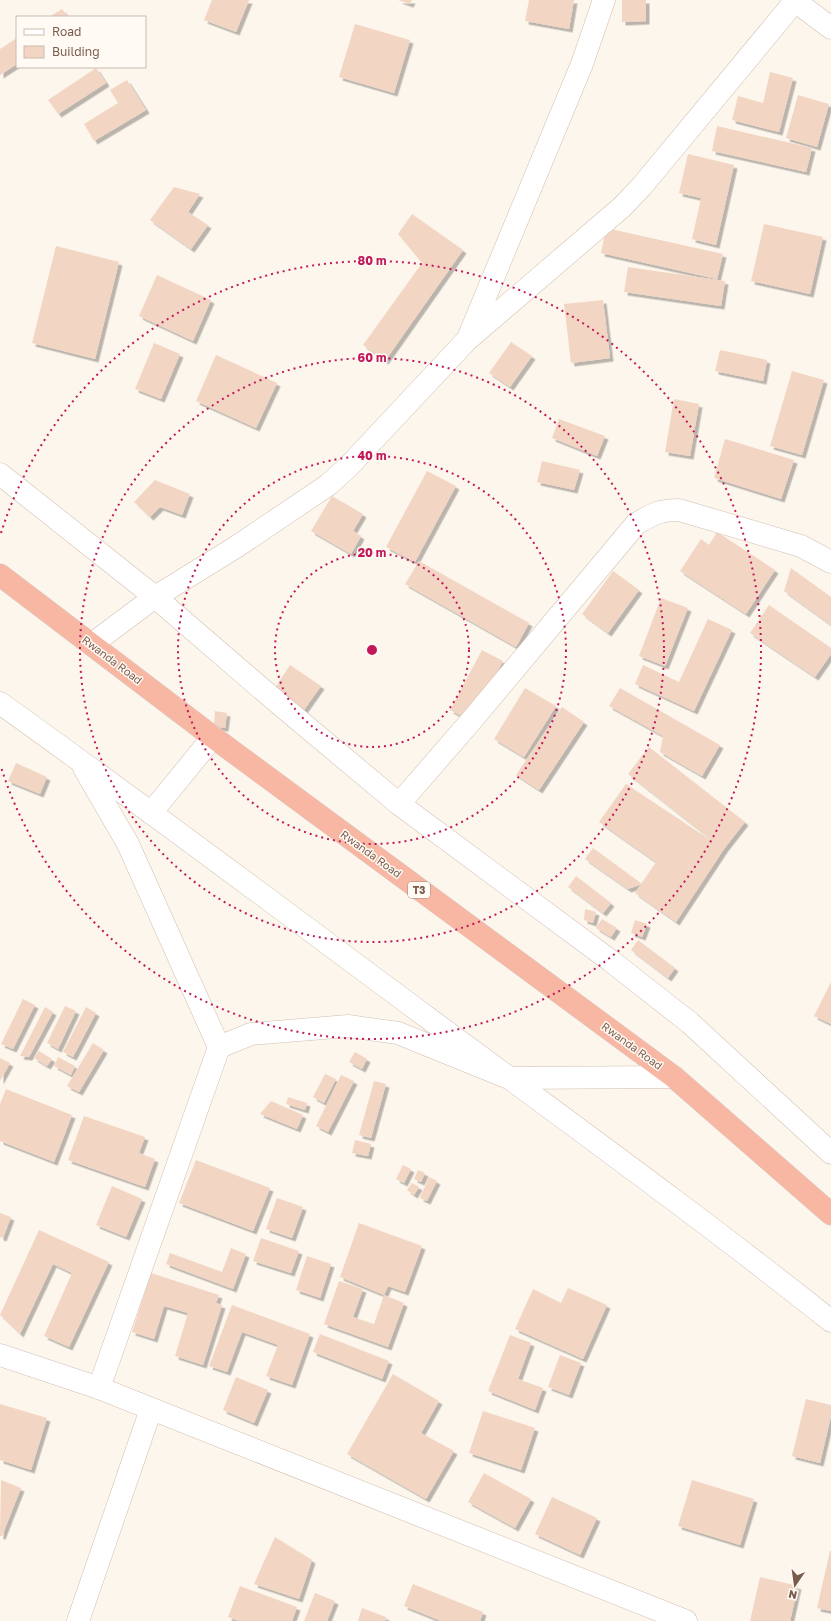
<svg xmlns="http://www.w3.org/2000/svg" width="831" height="1621" font-family="'Golos Text',sans-serif">
	<style>
		.building { fill: #f3d5c3; filter: url(#shadow) }
		.lines { fill: none; stroke-linecap: round; stroke-linejoin: round }
		.minor-casing { stroke: #d1beb0; stroke-width: 23 }
		.highway-casing { stroke: #dad1cd; stroke-width: 23 }
		.minor { stroke: #fff; stroke-width: 22 }
		.highway { stroke: #f7b7a3; stroke-width: 22 }
		.ring { fill: none; stroke: #c2185b; stroke-width: 2; stroke-dasharray: 2 4 }
		.labels { text-anchor: middle; stroke-width: 3; stroke-linejoin: round; paint-order: stroke }
		.shield { fill: #fffaf3; stroke: #a28b7f; stroke-width: 1 }
		.shield-label { font-size: 10px; font-weight: bold; fill: #7a5c4d }
		.street-label { font-size: 11px; fill: #7a5c4d; stroke: #fffaf3 }
		.centre { fill: #c2185b; stroke: #fffaf3; stroke-width: 2 }
		.ring-label { font-size: 12px; text-anchor: middle; font-weight: bold; fill: #c2185b; stroke: #fffaf3; stroke-width: 3; stroke-linejoin: round; paint-order: stroke }
	</style>
	<defs>
		<filter id="shadow"><feDropShadow dx="3.5" dy="3.5" stdDeviation="0" flood-color="#0004"/></filter>
	</defs>
	<rect width="100%" height="100%" fill="#fdf6ec"/>
	<g class="building">
		<path d="M 212,0 L 249,0 L 236,32 L 204,20 Z"/>
		<path d="M 398,0 L 412,0 L 410,4 Z"/>
		<path d="M 529,0 L 574,0 L 569,29 L 525,21 Z"/>
		<path d="M 622,0 L 646,0 L 646,21 L 622,22 Z"/>
		<path d="M 62,9 L 68,17 L 49,17 Z"/>
		<path d="M 355,24 L 410,40 L 394,93 L 339,77 Z"/>
		<path d="M 17,38 L 17,64 L 0,75 L 0,49 Z"/>
		<path d="M 96,68 L 106,83 L 58,114 L 48,100 Z"/>
		<path d="M 770,72 L 793,78 L 779,132 L 732,120 L 738,96 L 763,103 Z"/>
		<path d="M 127,80 L 146,110 L 94,141 L 84,124 L 118,103 L 110,90 Z"/>
		<path d="M 798,95 L 829,104 L 817,147 L 786,138 Z"/>
		<path d="M 717,126 L 812,148 L 806,172 L 712,151 Z"/>
		<path d="M 688,154 L 734,165 L 716,245 L 692,239 L 701,198 L 679,193 Z"/>
		<path d="M 174,187 L 200,194 L 188,212 L 208,225 L 191,249 L 150,220 Z"/>
		<path d="M 412,214 L 463,250 L 385,361 L 363,345 L 422,263 L 398,234 Z"/>
		<path d="M 764,224 L 823,237 L 810,294 L 751,281 Z"/>
		<path d="M 606,228 L 723,254 L 717,279 L 601,253 Z"/>
		<path d="M 56,246 L 119,262 L 95,359 L 32,343 Z"/>
		<path d="M 628,267 L 725,281 L 721,306 L 624,292 Z"/>
		<path d="M 157,275 L 211,300 L 193,341 L 139,316 Z"/>
		<path d="M 603,300 L 610,358 L 571,363 L 564,304 Z"/>
		<path d="M 511,342 L 532,356 L 510,387 L 489,373 Z"/>
		<path d="M 154,343 L 180,354 L 161,399 L 135,389 Z"/>
		<path d="M 720,350 L 767,360 L 763,381 L 715,371 Z"/>
		<path d="M 216,355 L 277,383 L 256,428 L 196,401 Z"/>
		<path d="M 792,371 L 824,380 L 802,455 L 770,446 Z"/>
		<path d="M 674,399 L 699,404 L 690,456 L 665,452 Z"/>
		<path d="M 559,419 L 605,436 L 597,456 L 552,438 Z"/>
		<path d="M 725,439 L 794,460 L 781,499 L 714,478 Z"/>
		<path d="M 542,461 L 580,470 L 574,490 L 537,482 Z"/>
		<path d="M 427,471 L 456,486 L 415,562 L 386,547 Z"/>
		<path d="M 155,480 L 190,494 L 182,515 L 160,507 L 150,517 L 134,502 Z"/>
		<path d="M 332,496 L 363,514 L 353,531 L 361,536 L 351,554 L 311,531 Z"/>
		<path d="M 717,532 L 775,570 L 746,614 L 680,571 L 701,539 L 709,545 Z"/>
		<path d="M 419,561 L 529,623 L 516,647 L 405,584 Z"/>
		<path d="M 791,568 L 831,597 L 831,625 L 784,591 Z"/>
		<path d="M 613,571 L 639,590 L 608,633 L 582,614 Z"/>
		<path d="M 661,598 L 688,608 L 665,666 L 639,656 Z"/>
		<path d="M 769,605 L 831,648 L 831,654 L 815,677 L 750,633 Z"/>
		<path d="M 708,619 L 732,630 L 694,711 L 635,684 L 643,665 L 679,682 Z"/>
		<path d="M 482,650 L 503,661 L 471,721 L 450,710 Z"/>
		<path d="M 290,665 L 321,686 L 299,717 L 269,697 Z"/>
		<path d="M 525,688 L 556,706 L 524,757 L 494,739 Z"/>
		<path d="M 620,688 L 720,745 L 702,776 L 660,752 L 663,736 L 609,706 Z"/>
		<path d="M 562,707 L 584,722 L 539,790 L 516,775 Z"/>
		<path d="M 215,711 L 227,713 L 225,728 L 214,727 Z"/>
		<path d="M 649,747 L 745,822 L 724,849 L 676,922 L 635,893 L 656,862 L 599,822 L 626,784 L 721,847 L 628,774 Z"/>
		<path d="M 16,763 L 47,777 L 40,794 L 8,781 Z"/>
		<path d="M 593,848 L 642,884 L 628,889 L 585,859 Z"/>
		<path d="M 576,876 L 611,903 L 603,913 L 568,887 Z"/>
		<path d="M 585,909 L 596,912 L 593,923 L 584,920 Z"/>
		<path d="M 602,919 L 617,928 L 611,937 L 596,928 Z"/>
		<path d="M 635,920 L 647,924 L 642,937 L 631,933 Z"/>
		<path d="M 638,940 L 675,968 L 668,978 L 631,950 Z"/>
		<path d="M 831,982 L 831,1024 L 814,1016 Z"/>
		<path d="M 23,999 L 35,1005 L 13,1049 L 1,1044 Z"/>
		<path d="M 65,1006 L 76,1011 L 58,1049 L 47,1043 Z"/>
		<path d="M 45,1007 L 53,1012 L 29,1057 L 20,1056 Z"/>
		<path d="M 86,1007 L 96,1013 L 73,1057 L 63,1052 Z"/>
		<path d="M 93,1043 L 104,1050 L 79,1092 L 67,1086 Z"/>
		<path d="M 39,1051 L 52,1059 L 47,1066 L 34,1058 Z"/>
		<path d="M 355,1052 L 367,1059 L 362,1069 L 349,1062 Z"/>
		<path d="M 58,1057 L 75,1066 L 71,1075 L 54,1066 Z"/>
		<path d="M 0,1058 L 10,1063 L 0,1081 Z"/>
		<path d="M 325,1074 L 336,1079 L 324,1103 L 313,1097 Z"/>
		<path d="M 341,1075 L 354,1081 L 328,1132 L 316,1126 Z"/>
		<path d="M 374,1081 L 386,1084 L 371,1138 L 359,1135 Z"/>
		<path d="M 6,1089 L 72,1115 L 54,1162 L 0,1141 L 0,1104 Z"/>
		<path d="M 288,1097 L 307,1103 L 305,1110 L 286,1104 Z"/>
		<path d="M 271,1101 L 303,1115 L 297,1129 L 260,1114 Z"/>
		<path d="M 84,1116 L 145,1137 L 139,1153 L 155,1159 L 145,1187 L 68,1160 Z"/>
		<path d="M 355,1140 L 371,1144 L 368,1156 L 352,1153 Z"/>
		<path d="M 196,1160 L 270,1188 L 253,1231 L 179,1203 Z"/>
		<path d="M 403,1165 L 411,1169 L 404,1183 L 396,1179 Z"/>
		<path d="M 418,1170 L 425,1173 L 421,1182 L 414,1179 Z"/>
		<path d="M 429,1177 L 437,1181 L 427,1201 L 420,1198 Z"/>
		<path d="M 412,1183 L 419,1187 L 414,1195 L 407,1190 Z"/>
		<path d="M 112,1186 L 142,1199 L 126,1237 L 96,1225 Z"/>
		<path d="M 277,1198 L 303,1207 L 292,1238 L 266,1229 Z"/>
		<path d="M 0,1213 L 11,1217 L 3,1238 L 0,1237 Z"/>
		<path d="M 359,1223 L 422,1246 L 405,1292 L 388,1286 L 384,1295 L 340,1277 Z"/>
		<path d="M 39,1230 L 109,1262 L 69,1347 L 44,1336 L 72,1273 L 53,1264 L 20,1334 L 0,1315 Z"/>
		<path d="M 261,1238 L 299,1251 L 291,1273 L 253,1261 Z"/>
		<path d="M 231,1248 L 246,1254 L 233,1289 L 166,1264 L 170,1253 L 222,1272 Z"/>
		<path d="M 307,1256 L 331,1264 L 320,1298 L 296,1290 Z"/>
		<path d="M 151,1273 L 219,1295 L 216,1303 L 222,1305 L 203,1365 L 175,1356 L 188,1313 L 164,1306 L 154,1339 L 132,1332 Z"/>
		<path d="M 339,1281 L 363,1289 L 353,1317 L 374,1324 L 384,1295 L 404,1303 L 388,1347 L 324,1324 Z"/>
		<path d="M 568,1288 L 607,1305 L 583,1359 L 515,1329 L 533,1289 L 561,1303 Z"/>
		<path d="M 232,1305 L 310,1334 L 292,1385 L 266,1376 L 278,1345 L 242,1332 L 227,1372 L 209,1366 Z"/>
		<path d="M 320,1334 L 389,1361 L 382,1379 L 313,1352 Z"/>
		<path d="M 510,1335 L 531,1343 L 518,1379 L 543,1388 L 535,1410 L 488,1391 Z"/>
		<path d="M 560,1355 L 581,1363 L 569,1395 L 548,1387 Z"/>
		<path d="M 393,1374 L 439,1401 L 421,1433 L 454,1451 L 426,1499 L 347,1454 Z"/>
		<path d="M 236,1377 L 268,1390 L 254,1423 L 223,1410 Z"/>
		<path d="M 806,1399 L 831,1405 L 831,1416 L 820,1463 L 792,1456 Z"/>
		<path d="M 0,1404 L 47,1418 L 31,1470 L 0,1460 Z"/>
		<path d="M 483,1411 L 535,1428 L 521,1470 L 469,1453 Z"/>
		<path d="M 484,1473 L 531,1499 L 515,1528 L 468,1502 Z"/>
		<path d="M 1,1480 L 21,1488 L 2,1536 L 0,1536 Z"/>
		<path d="M 692,1480 L 754,1499 L 740,1545 L 678,1526 Z"/>
		<path d="M 552,1497 L 597,1518 L 580,1555 L 535,1534 Z"/>
		<path d="M 275,1537 L 312,1560 L 299,1599 L 254,1584 Z"/>
		<path d="M 830,1551 L 831,1551 L 831,1611 L 817,1608 Z"/>
		<path d="M 760,1577 L 798,1586 L 790,1621 L 750,1621 Z"/>
		<path d="M 413,1584 L 483,1612 L 480,1621 L 441,1621 L 404,1606 Z"/>
		<path d="M 240,1586 L 297,1607 L 292,1621 L 239,1621 L 228,1617 Z"/>
		<path d="M 315,1593 L 335,1601 L 327,1621 L 304,1621 Z"/>
		<path d="M 362,1608 L 386,1617 L 385,1621 L 358,1621 Z"/>
	</g>
	<g class="lines">
		<defs>
			<g id="minor">
				<path d="M 795,1 L 831,28"/>
				<path d="M 469,336 L 582,64 L 604,0"/>
				<path d="M 0,474 L 155,597 L 277,702 L 399,804 L 611,961 L 690,1023 L 831,1153"/>
				<path d="M 92,644 L 155,597 L 236,547 L 328,485 L 349,466 L 467,340 L 622,207 L 642,186 L 796,0"/>
				<path d="M 0,703 C 144,806 285,912 428,1018 C 563,1118 699,1216 831,1321"/>
				<path d="M 84,768 L 128,844 L 219,1047 L 99,1388"/>
				<path d="M 399,804 L 471,721 L 636,524 C 653,514 659,510 679,510 L 801,546 L 831,562"/>
				<path d="M 151,813 L 213,737"/>
				<path d="M 219,1047 L 251,1034 L 348,1026 L 398,1033 L 509,1078 L 674,1077"/>
				<path d="M 0,1355 L 99,1388 L 686,1621"/>
				<path d="M 78,1621 L 151,1409"/>
			</g>
			<path id="highway" d="M 0,575 L 213,737 L 674,1077 L 831,1214"/>
		</defs>
		<use href="#minor" class="minor-casing"/>
		<use href="#highway" class="highway-casing"/>
		<use href="#minor" class="minor"/>
		<use href="#highway" class="highway"/>
	</g>
	<g class="ring">
		<circle cx="372" cy="650" r="97"/>
		<circle cx="372" cy="650" r="194"/>
		<circle cx="372" cy="650" r="292"/>
		<path d="M1 533A389 389 0 1 1 1 767"/>
	</g>
	<g class="labels">
		<rect class="shield" x="408" y="882" width="22" height="16" rx="3"/>
		<g class="shield-label">
			<text x="419" y="894">T3</text>
		</g>
		<g class="street-label">
			<text transform="translate(112 660) rotate(37)" y="4">Rwanda Road</text>
			<text transform="translate(371 854) rotate(36)" y="4">Rwanda Road</text>
			<text transform="translate(632 1046) rotate(36)" y="4">Rwanda Road</text>
		</g>
	</g>
	<circle cx="372" cy="650" r="6" class="centre"/>
	<g class="ring-label">
		<text x="372" y="265">80 m</text>
		<text x="372" y="362">60 m</text>
		<text x="372" y="460">40 m</text>
		<text x="372" y="557">20 m</text>
	</g>
	<rect x="16" y="16" width="130" height="52" fill="#fffaf3" stroke="#cabbb1"/>
	<rect x="24" y="29" width="20" height="6" fill="#ffffff" stroke="#cabbb1"/>
	<text x="52" y="36" font-size="12" fill="#7a5c4d">Road</text>
	<rect x="24" y="46" width="20" height="12" fill="#f3d5c3" stroke="#cabbb1"/>
	<text x="52" y="56" font-size="12" fill="#7a5c4d">Building</text>
	<g transform="translate(795 1585) rotate(193)" stroke="#fffaf3" stroke-width="3" paint-order="stroke">
	<path d="M0-3L7 15L0 10L-7 15Z" fill="#7a5c4d"/>
	<text y="-6" font-size="11" font-weight="bold" text-anchor="middle" fill="#7a5c4d">N</text>
	</g>
</svg>
